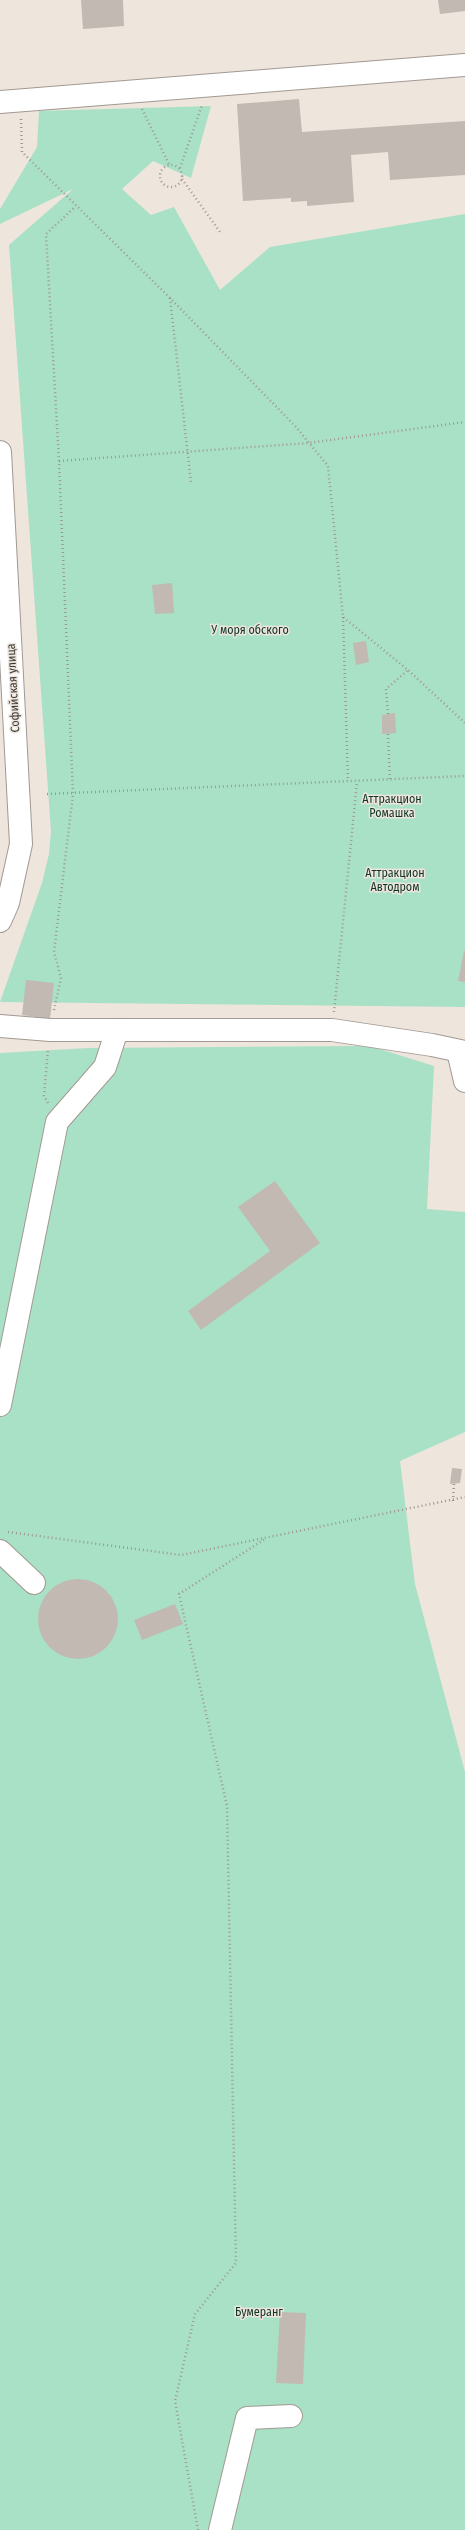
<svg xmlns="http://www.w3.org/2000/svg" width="465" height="2530" font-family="'Fira Sans Condensed',sans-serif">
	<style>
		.green { fill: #a9e1c6 }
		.building { fill: #c1b9b2 }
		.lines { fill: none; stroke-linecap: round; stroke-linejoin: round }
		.minor-casing { stroke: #a19992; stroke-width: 24 }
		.major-casing { stroke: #a19992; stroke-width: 24 }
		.path { stroke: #9e9892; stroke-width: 2.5; stroke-dasharray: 1 3; stroke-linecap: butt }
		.minor { stroke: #fff; stroke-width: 22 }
		.major { stroke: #fff; stroke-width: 22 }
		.labels { text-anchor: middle; stroke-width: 3; stroke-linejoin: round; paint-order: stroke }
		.park-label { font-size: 12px; fill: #0e3526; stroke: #eee5dd }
		.street-label { font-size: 12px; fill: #3b3835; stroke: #eee5dd }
	</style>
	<rect width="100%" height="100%" fill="#eee5dd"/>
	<g class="green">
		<path d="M 211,106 L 191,178 L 153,161 L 122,189 L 151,215 L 174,207 L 220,290 L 270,247 L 465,214 L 465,1007 L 0,1002 L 42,883 L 49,854 L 51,831 L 9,245 L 73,189 L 0,224 L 0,209 L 37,147 L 39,111 Z"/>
		<path d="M 370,1046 L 434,1066 L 427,1209 L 465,1212 L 465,1432 L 400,1461 L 415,1584 L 465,1772 L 465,2530 L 0,2530 L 0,1053 L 89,1048 Z"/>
	</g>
	<g class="building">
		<path d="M 81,0 L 123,0 L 124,26 L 83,29 Z"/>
		<path d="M 438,0 L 465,0 L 465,11 L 440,14 Z"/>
		<path d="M 299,99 L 302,132 L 465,121 L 465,175 L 390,180 L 388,152 L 351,155 L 354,202 L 307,206 L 307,201 L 291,202 L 291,198 L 243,201 L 237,104 Z"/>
		<path d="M 172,583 L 174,613 L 155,614 L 152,585 Z"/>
		<path d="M 366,641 L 369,662 L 356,665 L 353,643 Z"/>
		<path d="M 395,713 L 396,733 L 382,734 L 382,715 Z"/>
		<path d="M 464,951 L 465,951 L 465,982 L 458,981 Z"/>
		<path d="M 26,980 L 54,983 L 50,1019 L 22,1015 Z"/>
		<path d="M 275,1181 L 320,1243 L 201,1330 L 188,1311 L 270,1251 L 238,1207 Z"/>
		<path d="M 452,1468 L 462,1469 L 460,1483 L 450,1484 Z"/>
		<circle cx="78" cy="1619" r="40"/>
		<path d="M 175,1604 L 183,1624 L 142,1640 L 134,1620 Z"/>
		<path d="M 280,2312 L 306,2313 L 303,2384 L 276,2383 Z"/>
	</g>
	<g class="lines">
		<defs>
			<g id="minor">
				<path d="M 0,102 L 465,65"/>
				<path d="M 0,1026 L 50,1030 L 332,1030 L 432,1045 L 465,1052"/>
				<path d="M 458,1051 L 465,1081"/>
				<path d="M 0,1405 L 57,1122 L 105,1067 L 117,1030"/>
				<path d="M 0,1551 L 34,1583"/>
				<path d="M 220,2530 L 247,2418 L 291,2416"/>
			</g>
			<path id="major" d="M 0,452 L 21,844 L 8,903 L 0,921"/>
		</defs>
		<use href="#minor" class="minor-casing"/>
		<use href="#major" class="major-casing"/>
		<g class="path">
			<path d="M 142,109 L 169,164"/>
			<path d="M 21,119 L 22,152 L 170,298 L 296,427 L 328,466 L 343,617 L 408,670 L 465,723"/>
			<circle cx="171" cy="176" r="11"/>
			<path d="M 180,168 L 202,105"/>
			<path d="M 182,179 L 220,232"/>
			<path d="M 170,298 L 191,482"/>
			<path d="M 59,461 L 308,443 L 465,422"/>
			<path d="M 343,617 L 348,781"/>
			<path d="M 388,714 L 386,689 L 408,670"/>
			<path d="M 388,734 L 390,780"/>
			<path d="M 47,794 L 465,776"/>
			<path d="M 54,1010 L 61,978 L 54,952 L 73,794 L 59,461 L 46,234 L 75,207"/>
			<path d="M 334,1012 L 357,782"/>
			<path d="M 48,1103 L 44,1096 L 48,1049"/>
			<path d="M 453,1501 L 454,1484"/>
			<path d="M 8,1532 L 181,1555 L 465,1497"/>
			<path d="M 198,2530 L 175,2401 L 195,2314 L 236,2263 L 227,1806 L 179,1594 L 265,1539"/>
		</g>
		<use href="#minor" class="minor"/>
		<use href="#major" class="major"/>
	</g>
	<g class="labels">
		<g class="park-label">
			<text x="250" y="634">У моря обского</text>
			<text x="392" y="803">Аттракцион<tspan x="392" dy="14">Ромашка</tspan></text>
			<text x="395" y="877">Аттракцион<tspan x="395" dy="14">Автодром</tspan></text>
			<text x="259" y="2316">Бумеранг</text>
		</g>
		<g class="street-label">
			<text transform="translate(13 688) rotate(-93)" y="4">Софийская улица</text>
		</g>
	</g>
</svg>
